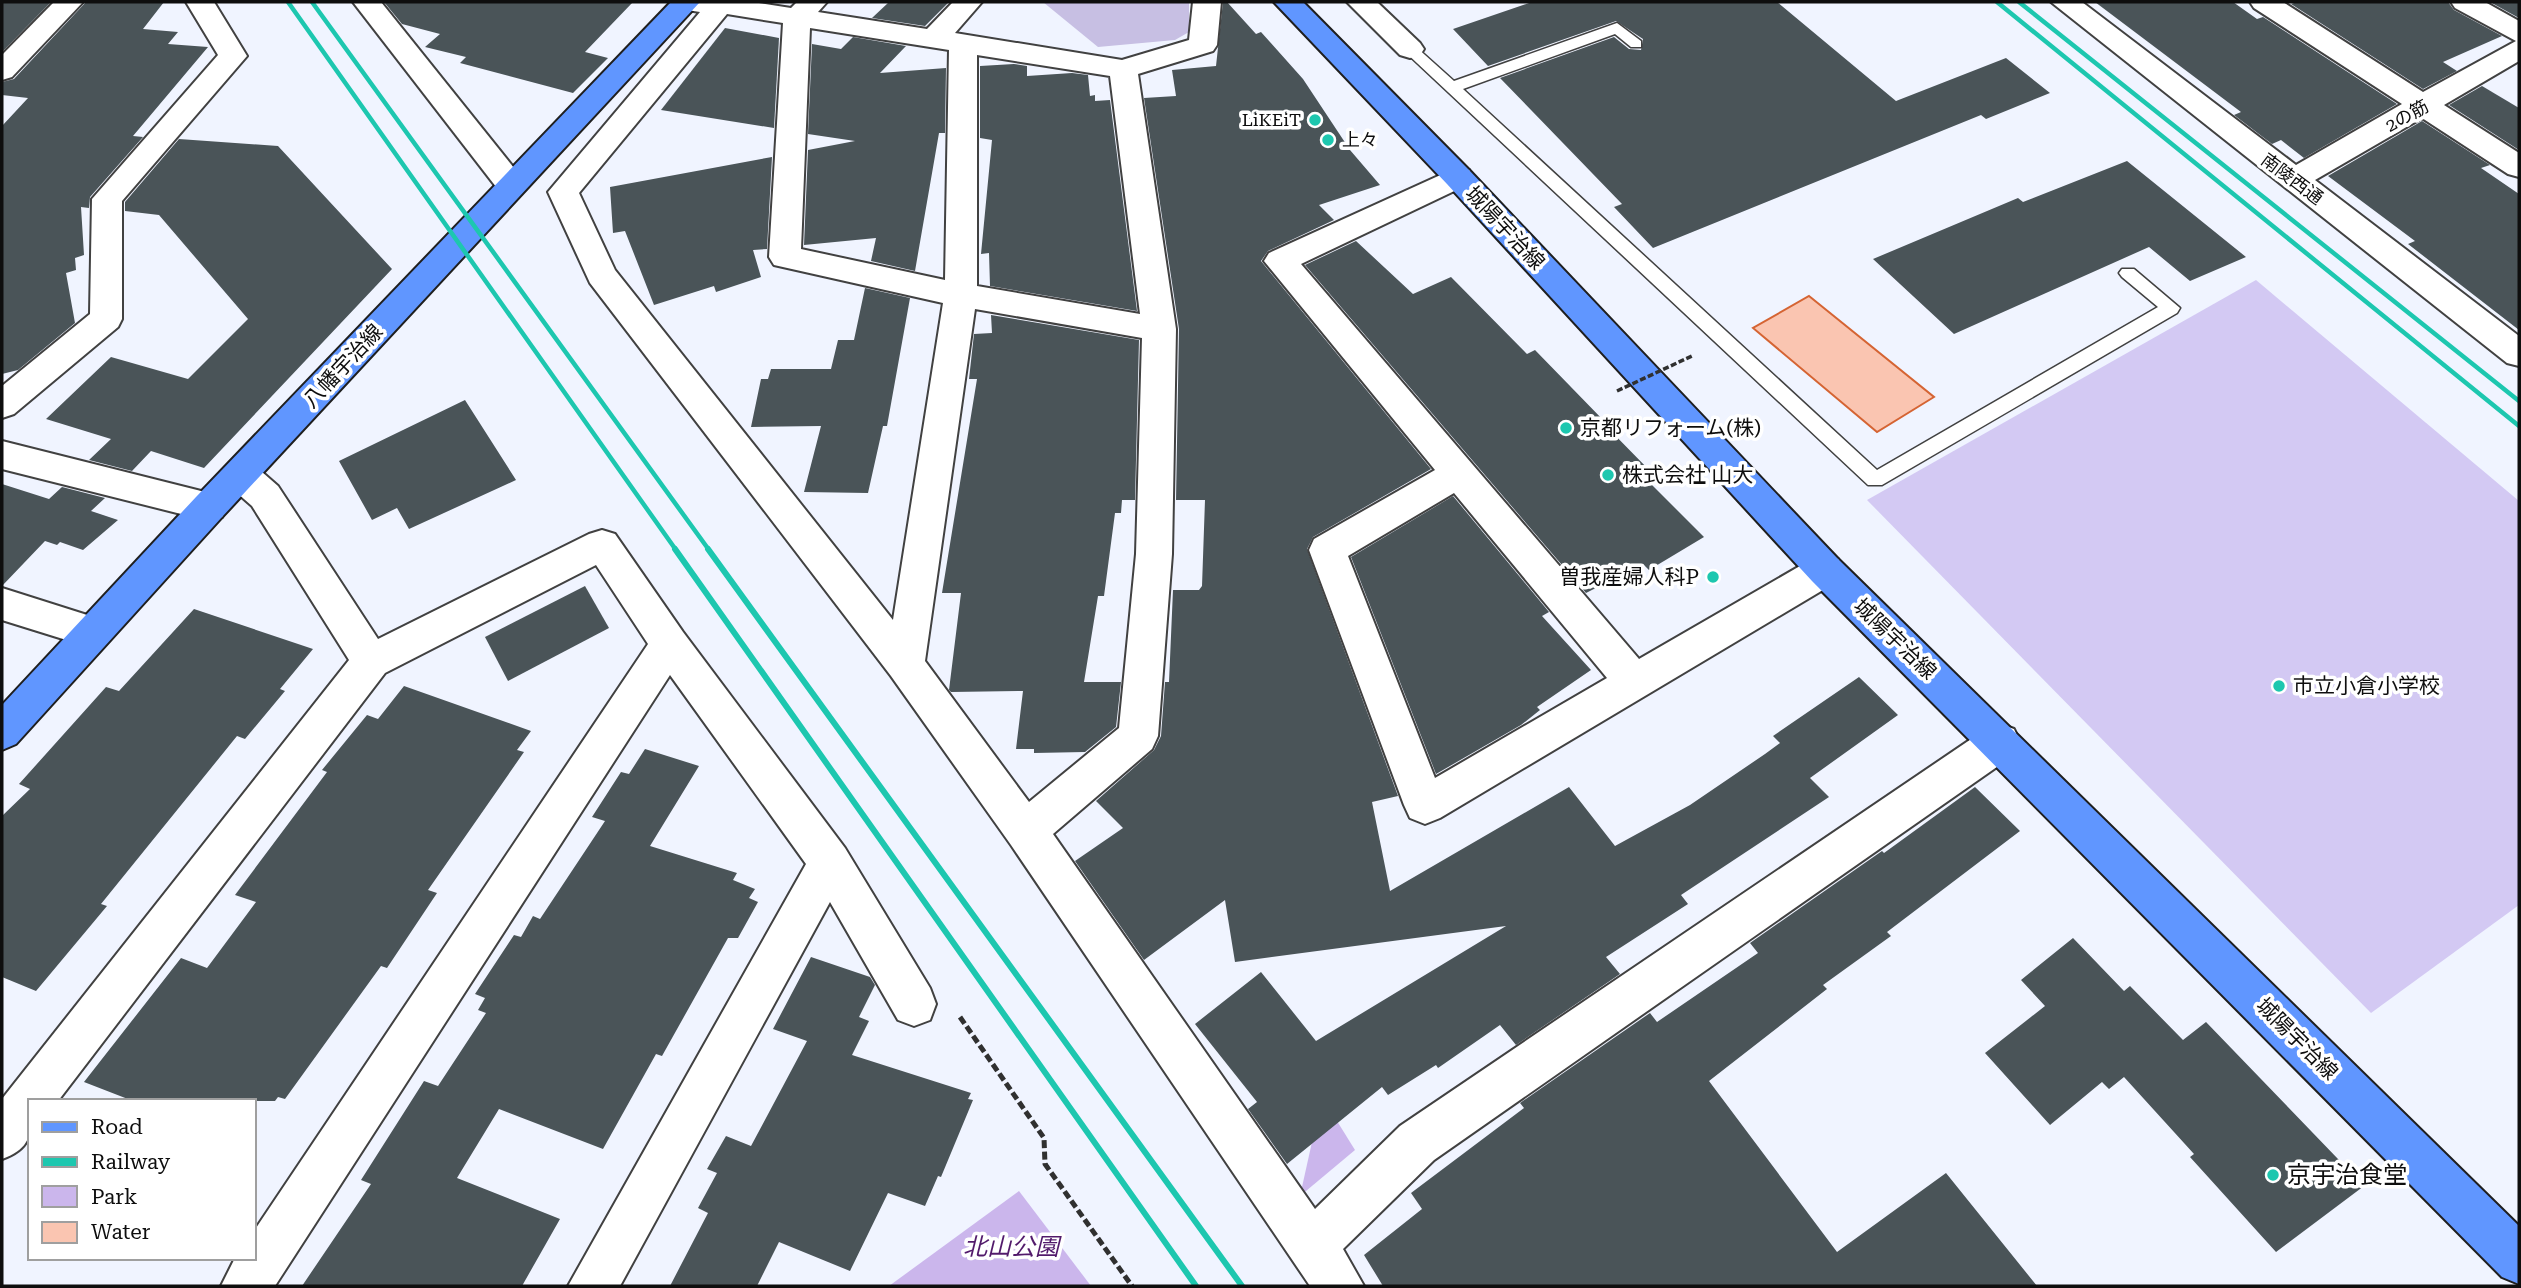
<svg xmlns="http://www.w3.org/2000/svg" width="2521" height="1288" font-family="'Roboto Serif','Noto Sans JP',serif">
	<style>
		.green { fill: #cbb6ec }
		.cemetery { fill: #c7bfe3 }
		.pitch { fill: #d3c9f3 }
		.water { fill: #fac5b1; stroke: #d56433; stroke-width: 2 }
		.building { fill: #4a5458 }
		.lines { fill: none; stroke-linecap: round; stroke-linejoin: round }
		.lane-casing { stroke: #414141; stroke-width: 3 }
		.street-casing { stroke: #414141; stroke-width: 4 }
		.primary-casing { stroke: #1f1f1f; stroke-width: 4 }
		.path { stroke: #303030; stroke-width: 5; stroke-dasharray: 8 3.5; stroke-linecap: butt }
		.lane { fill: #fff; fill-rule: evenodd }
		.street { fill: #fff; fill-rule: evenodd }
		.primary { fill: #6096ff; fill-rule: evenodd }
		.rail-far1 { stroke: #1dc7af; stroke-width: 4.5 }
		.rail { stroke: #1dc7af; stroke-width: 6 }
		.path-bridge { stroke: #303030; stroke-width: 3.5; stroke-dasharray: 6 2.5; stroke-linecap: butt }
		.poi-dot { fill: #1dc7af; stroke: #fff; stroke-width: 2.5 }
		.labels { text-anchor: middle; stroke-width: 7; stroke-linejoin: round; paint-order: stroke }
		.far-street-label { font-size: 18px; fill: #0e0e0e; stroke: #fff }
		.far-poi-label { font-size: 18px; fill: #0e0e0e; stroke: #fff; text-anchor: end }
		.street-label { font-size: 21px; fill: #0e0e0e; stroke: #fff }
		.poi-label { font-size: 21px; fill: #0e0e0e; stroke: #fff; text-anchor: start }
		.near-poi-label { font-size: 24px; fill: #0e0e0e; stroke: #fff; text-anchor: start }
		.near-park-label { font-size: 24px; font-style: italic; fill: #521a6b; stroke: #fff }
	</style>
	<rect width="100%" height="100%" fill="#f0f4ff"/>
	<g class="green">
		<path d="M 1322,1097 L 1355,1150 L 1300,1196 Z"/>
		<path d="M 1019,1191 L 1091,1286 L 889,1286 Z"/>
	</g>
	<path class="cemetery" d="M 1043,2 L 1189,2 L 1189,32 L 1175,40 L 1098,47 Z"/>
	<path class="pitch" d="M 2256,280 L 2519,501 L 2519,905 L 2371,1013 L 1867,500 Z"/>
	<path class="water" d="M 1809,296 L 1934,397 L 1877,432 L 1753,328 Z"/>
	<g class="building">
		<path d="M 2,2 L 51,2 L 2,52 Z"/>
		<path d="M 86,2 L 164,2 L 143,29 L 178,32 L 168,44 L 208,47 L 133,136 L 143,137 L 90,197 L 89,208 L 81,207 L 84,255 L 75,258 L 76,270 L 66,273 L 75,323 L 18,370 L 2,374 L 2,126 L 28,98 L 2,95 L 2,82 L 14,79 Z"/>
		<path d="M 384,2 L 633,2 L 585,52 L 608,58 L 573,93 L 460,63 L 466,57 L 425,47 L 440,34 L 402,24 Z"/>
		<path d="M 889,2 L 949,2 L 925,26 L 872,18 Z"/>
		<path d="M 1223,2 L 1227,2 L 1256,34 L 1261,32 L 1303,79 L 1350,150 L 1380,185 L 1319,205 L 1334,220 L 1268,251 L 1261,261 L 1431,469 L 1313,537 L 1307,549 L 1398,796 L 1372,802 L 1390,891 L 1569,787 L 1615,846 L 1690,805 L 1765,754 L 1780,743 L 1773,736 L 1859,677 L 1898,715 L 1810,778 L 1829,797 L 1681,895 L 1688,904 L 1606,957 L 1620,974 L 1516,1045 L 1500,1025 L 1438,1068 L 1436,1065 L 1388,1095 L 1382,1087 L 1287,1164 L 1248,1109 L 1257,1102 L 1195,1024 L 1261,972 L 1316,1041 L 1506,926 L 1235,962 L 1225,900 L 1144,960 L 1075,861 L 1123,828 L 1096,801 L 1154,750 L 1161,736 L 1165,682 L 1169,682 L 1173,590 L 1199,590 L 1202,586 L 1205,500 L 1176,500 L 1179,329 L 1144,98 L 1176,96 L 1172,70 L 1216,66 Z"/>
		<path d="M 1532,2 L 1777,2 L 1896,101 L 2006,58 L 2050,93 L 1986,119 L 1981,115 L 1653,248 L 1614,207 L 1622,204 L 1500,78 L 1614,37 L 1629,49 L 1641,50 L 1643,39 L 1616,21 L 1488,66 L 1453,29 Z"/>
		<path d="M 2095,2 L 2233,2 L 2257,19 L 2263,17 L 2397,104 L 2304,158 L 2281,140 L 2272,144 L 2234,115 L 2241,112 Z"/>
		<path d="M 2297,2 L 2448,2 L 2454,10 L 2502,36 L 2443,62 L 2457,71 L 2423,89 L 2291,4 Z"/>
		<path d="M 2490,2 L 2519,2 L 2519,18 Z"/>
		<path d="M 725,28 L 779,38 L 774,128 L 661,110 Z"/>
		<path d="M 853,37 L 906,46 L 880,73 L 946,68 L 945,133 L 939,133 L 915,271 L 871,261 L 876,238 L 804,245 L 808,150 L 855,141 L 808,134 L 812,44 L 841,49 Z"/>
		<path d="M 1014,64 L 1027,66 L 1027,76 L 1072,73 L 1088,75 L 1090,96 L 1095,95 L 1095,101 L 1110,100 L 1137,311 L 990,286 L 989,253 L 981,254 L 992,140 L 980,138 L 980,66 Z"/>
		<path d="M 2482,86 L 2519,108 L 2519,150 L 2449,105 Z"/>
		<path d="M 2422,121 L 2490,165 L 2481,168 L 2519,194 L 2519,330 L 2408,244 L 2415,241 L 2328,176 Z"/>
		<path d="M 179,139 L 278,146 L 392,269 L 204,468 L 151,451 L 132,471 L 89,460 L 111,439 L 46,419 L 111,357 L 188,379 L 248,319 L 159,215 L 125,211 L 125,202 Z"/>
		<path d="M 772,157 L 767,249 L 753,250 L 761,277 L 716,292 L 714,286 L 654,305 L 625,231 L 613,233 L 610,187 Z"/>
		<path d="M 2127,161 L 2246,257 L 2190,281 L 2149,247 L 1954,334 L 1873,259 L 2018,198 L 2023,202 Z"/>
		<path d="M 1356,241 L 1413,294 L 1451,277 L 1527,354 L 1535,350 L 1606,423 L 1604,424 L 1653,474 L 1645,478 L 1704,537 L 1649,570 L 1643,564 L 1586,593 L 1305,265 Z"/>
		<path d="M 865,288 L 910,298 L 887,426 L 883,426 L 868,493 L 804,492 L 821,426 L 751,427 L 761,379 L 768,379 L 771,369 L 831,369 L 838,340 L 854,340 Z"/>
		<path d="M 991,315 L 1139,340 L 1135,500 L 1122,500 L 1121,513 L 1115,513 L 1104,596 L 1098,596 L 1084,682 L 1121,682 L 1116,727 L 1085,752 L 1034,753 L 1034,749 L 1016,749 L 1023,691 L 951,692 L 949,690 L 961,593 L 942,593 L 977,379 L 969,379 L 974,334 L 992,333 Z"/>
		<path d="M 465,400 L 516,480 L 409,529 L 397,508 L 372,520 L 339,461 Z"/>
		<path d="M 2,484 L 49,499 L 62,487 L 105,498 L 91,511 L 118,520 L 83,550 L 60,542 L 57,545 L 45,541 L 2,586 Z"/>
		<path d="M 1453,496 L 1549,612 L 1542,616 L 1591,670 L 1537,707 L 1540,710 L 1521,725 L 1436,774 L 1351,557 Z"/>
		<path d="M 585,586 L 609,628 L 508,681 L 485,637 Z"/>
		<path d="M 194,609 L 313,649 L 280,689 L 285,691 L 245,739 L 237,736 L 101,904 L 107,906 L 36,991 L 2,977 L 2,816 L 30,789 L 19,784 L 106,687 L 119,691 Z"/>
		<path d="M 404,686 L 531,731 L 517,750 L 524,752 L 428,890 L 437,893 L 387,968 L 381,966 L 285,1099 L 278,1097 L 275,1101 L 133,1101 L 84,1082 L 181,958 L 207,968 L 256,902 L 235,895 L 327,772 L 322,770 L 367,715 L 378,719 Z"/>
		<path d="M 645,749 L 699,766 L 650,846 L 737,873 L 733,880 L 755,889 L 749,898 L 758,902 L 738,938 L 728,938 L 662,1056 L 656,1054 L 603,1149 L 499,1109 L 457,1178 L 560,1219 L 522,1286 L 302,1286 L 371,1184 L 361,1180 L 424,1081 L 438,1086 L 486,1013 L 478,1010 L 485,998 L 475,994 L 514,935 L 521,937 L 533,916 L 540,919 L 605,821 L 592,817 L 621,772 L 629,774 Z"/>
		<path d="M 1975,787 L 2020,831 L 1887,932 L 1891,936 L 1823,985 L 1827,989 L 1709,1081 L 1837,1252 L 1946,1173 L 2037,1286 L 1383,1286 L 1364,1255 L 1422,1209 L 1411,1193 L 1524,1108 L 1520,1103 L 1650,1013 L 1657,1022 L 1758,953 L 1750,943 L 1882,851 L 1884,853 Z"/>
		<path d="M 2073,938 L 2124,991 L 2130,986 L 2183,1040 L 2206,1022 L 2364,1186 L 2276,1252 L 2190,1157 L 2194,1154 L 2124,1077 L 2109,1089 L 2102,1082 L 2050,1125 L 1985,1053 L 2045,1006 L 2021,980 Z"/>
		<path d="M 811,957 L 870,977 L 875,985 L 859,1017 L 869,1021 L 852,1055 L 971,1093 L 968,1099 L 973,1100 L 941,1177 L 938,1176 L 925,1206 L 888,1193 L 850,1271 L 779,1242 L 757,1286 L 670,1286 L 708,1213 L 698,1208 L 717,1173 L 707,1169 L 726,1136 L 751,1146 L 807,1041 L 773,1029 Z"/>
	</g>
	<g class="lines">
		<defs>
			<path id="lane" d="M 1617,23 L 1641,41 L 1641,47 L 1631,47 L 1615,34 L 1463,89 L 1877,470 L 2158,307 L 2122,277 L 2119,273 L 2122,269 L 2134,269 L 2180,308 L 2177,313 L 1882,485 L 1868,485 L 1402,49 L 1410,44 L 1415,46 L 1454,81 Z"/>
			<g id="street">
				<path d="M 54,2 L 83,2 L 12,77 L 2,80 L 2,55 Z"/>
				<path d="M 186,2 L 214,2 L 247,56 L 122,201 L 122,319 L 118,327 L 14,414 L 2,418 L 2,386 L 90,314 L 92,199 L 218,55 Z"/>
				<path d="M 353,2 L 381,2 L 522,178 L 526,185 L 522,192 L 511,195 L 500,192 Z"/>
				<path d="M 670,2 L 752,2 L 791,8 L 797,2 L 827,2 L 818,12 L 927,29 L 953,2 L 982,2 L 955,33 L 1122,60 L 1189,40 L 1193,2 L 1221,2 L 1217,45 L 1213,51 L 1138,74 L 1176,329 L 1172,554 L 1158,736 L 1152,749 L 1053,834 L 1315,1209 L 1400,1126 L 1986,729 L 2000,724 L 2014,729 L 2020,742 L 2014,755 L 1434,1160 L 1343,1249 L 1364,1286 L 1310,1286 L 1011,845 L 891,676 L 590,283 L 548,192 L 700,12 L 674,8 ZM 727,14 L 783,23 L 769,257 L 774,265 L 943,303 L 893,620 L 615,270 L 579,193 ZM 810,28 L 949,50 L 945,280 L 801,249 ZM 977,55 L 1110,76 L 1140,314 L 977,286 ZM 975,309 L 1142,338 L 1136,554 L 1119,728 L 1029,802 L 925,661 Z"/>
				<path d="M 1347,2 L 1377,2 L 1420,43 L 1424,49 L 1420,55 L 1410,58 L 1400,55 Z"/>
				<path d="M 2051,2 L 2082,2 L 2296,165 L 2402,104 L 2254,8 L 2250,2 L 2283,2 L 2423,92 L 2516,41 L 2455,8 L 2451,2 L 2485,2 L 2519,21 L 2519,61 L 2444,105 L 2519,153 L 2519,177 L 2508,174 L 2422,118 L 2315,180 L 2519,336 L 2519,366 L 2507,363 Z"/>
				<path d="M 1458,167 L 1469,170 L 1473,177 L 1469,184 L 1301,264 L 1639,659 L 1812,559 L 1825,555 L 1838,559 L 1844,570 L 1838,581 L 1440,818 L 1425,824 L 1410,818 L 1404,805 L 1309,550 L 1314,539 L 1435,470 L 1264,261 L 1269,253 ZM 1454,493 L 1607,678 L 1435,778 L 1348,556 Z"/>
				<path d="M 2,441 L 209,493 L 222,497 L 227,507 L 222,517 L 209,521 L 2,469 Z"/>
				<path d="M 241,461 L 254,465 L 278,486 L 378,639 L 589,534 L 602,530 L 615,534 L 683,632 L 845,848 L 930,988 L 936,1004 L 930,1020 L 914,1026 L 898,1020 L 830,902 L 620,1286 L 568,1286 L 806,864 L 670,675 L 275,1286 L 221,1286 L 235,1258 L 254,1258 L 254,1231 L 648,644 L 596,565 L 385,673 L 58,1101 L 30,1101 C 30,1131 35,1147 2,1159 L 2,1099 L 349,660 L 252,506 L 228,485 L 223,475 L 228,465 Z"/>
				<path d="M 2,588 L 106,621 L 111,632 L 106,643 L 92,648 L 2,620 Z"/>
			</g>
			<g id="primary">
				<path d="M 671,2 L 700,2 L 222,517 L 16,744 L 2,750 L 2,705 L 196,497 Z"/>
				<path d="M 1274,2 L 1303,2 L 1469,170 L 1838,559 L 2519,1226 L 2519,1284 L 2502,1277 L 1812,581 L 1447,184 Z"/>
			</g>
		</defs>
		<use href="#lane" class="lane-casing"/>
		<use href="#street" class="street-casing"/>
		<use href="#primary" class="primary-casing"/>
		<path class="path" d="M 960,1017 L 1044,1138 L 1045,1164 L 1132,1286"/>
		<use href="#lane" class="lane"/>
		<use href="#street" class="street"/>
		<use href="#primary" class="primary"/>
		<g class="rail-far1">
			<path d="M 288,2 L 676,550"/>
			<path d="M 312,2 L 709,550"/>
			<path d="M 1997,2 L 2519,426"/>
			<path d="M 2019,2 L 2519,401"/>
		</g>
		<g class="rail">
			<path d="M 675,549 L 1196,1286"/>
			<path d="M 708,549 L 1242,1286"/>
		</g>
		<path class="path-bridge" d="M 1617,391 L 1694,355"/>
	</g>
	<g class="poi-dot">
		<circle cx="1315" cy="120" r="7"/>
		<circle cx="1328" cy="140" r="7"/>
		<circle cx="1566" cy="428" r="7"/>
		<circle cx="1608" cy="475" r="7"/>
		<circle cx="1713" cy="577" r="7"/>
		<circle cx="2279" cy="686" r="7"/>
		<circle cx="2273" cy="1175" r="7"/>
	</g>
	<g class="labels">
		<g class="far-street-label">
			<text transform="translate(2407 116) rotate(-29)" y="6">2の筋</text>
			<text transform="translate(2292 179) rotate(37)" y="6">南陵西通</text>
		</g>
		<g class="far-poi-label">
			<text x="1301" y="126">LiKEiT</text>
			<text x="1342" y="146" text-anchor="start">上々</text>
		</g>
		<g class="street-label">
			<text transform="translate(1505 228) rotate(47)" y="7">城陽宇治線</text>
			<text transform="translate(343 366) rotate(-47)" y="7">八幡宇治線</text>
			<text transform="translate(1895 639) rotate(44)" y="7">城陽宇治線</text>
			<text transform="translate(2297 1039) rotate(45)" y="7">城陽宇治線</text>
		</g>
		<g class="poi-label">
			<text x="1580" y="435">京都リフォーム(株)</text>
			<text x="1622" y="482">株式会社 山大</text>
			<text x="1699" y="584" text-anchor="end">曽我産婦人科P</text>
			<text x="2293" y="693">市立小倉小学校</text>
		</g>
		<g class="near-poi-label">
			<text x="2287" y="1183">京宇治食堂</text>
		</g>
		<g class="near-park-label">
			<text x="1011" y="1255">北山公園</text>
		</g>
	</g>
	<rect width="2521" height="1288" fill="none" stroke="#0e0e0e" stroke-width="7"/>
	<rect x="28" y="1099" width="228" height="161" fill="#ffffff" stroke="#9f9f9f" stroke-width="2"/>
	<rect x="42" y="1122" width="35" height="10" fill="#6096ff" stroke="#9f9f9f" stroke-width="2"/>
	<text x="91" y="1134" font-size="21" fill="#0e0e0e">Road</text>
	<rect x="42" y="1157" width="35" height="10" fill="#1dc7af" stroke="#9f9f9f" stroke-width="2"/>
	<text x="91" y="1169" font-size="21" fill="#0e0e0e">Railway</text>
	<rect x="42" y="1186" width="35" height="21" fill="#cbb6ec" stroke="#9f9f9f" stroke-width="2"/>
	<text x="91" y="1204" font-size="21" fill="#0e0e0e">Park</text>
	<rect x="42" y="1222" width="35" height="21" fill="#fac5b1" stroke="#9f9f9f" stroke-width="2"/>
	<text x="91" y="1239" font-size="21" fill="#0e0e0e">Water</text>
</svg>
